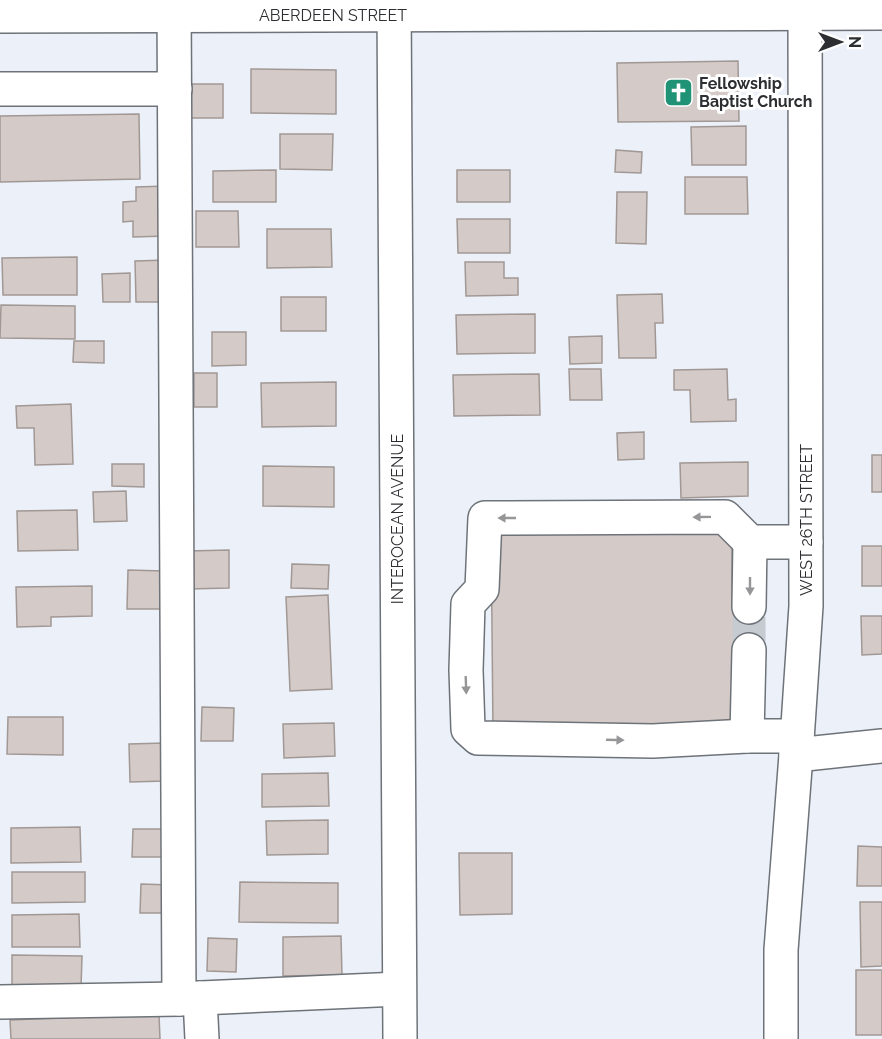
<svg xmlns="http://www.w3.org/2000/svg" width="882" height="1039" font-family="Raleway,sans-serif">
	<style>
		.building { fill: #d4cac7; stroke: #a19895; stroke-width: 1.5 }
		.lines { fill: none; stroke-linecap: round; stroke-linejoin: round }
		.minor-tunnel { stroke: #c6cad1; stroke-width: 33; stroke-dasharray: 33 16; stroke-linecap: butt }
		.minor-casing { stroke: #6e7379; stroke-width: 36 }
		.minor { stroke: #fff; stroke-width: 33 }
		.oneway { fill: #969698 }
		.labels { text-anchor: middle; stroke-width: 6; stroke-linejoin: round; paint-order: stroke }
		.street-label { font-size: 16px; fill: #2d2e31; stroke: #fff }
		.poi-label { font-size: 16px; font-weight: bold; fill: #2d2e31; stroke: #fff; text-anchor: start }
	</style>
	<rect width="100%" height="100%" fill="#ecf1f9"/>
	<g class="building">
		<path d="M 738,61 L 739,121 L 618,122 L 617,63 Z"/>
		<path d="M 251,69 L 336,70 L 336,114 L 251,113 Z"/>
		<path d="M 191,84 L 223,84 L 223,118 L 190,118 Z"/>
		<path d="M 139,114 L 140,179 L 0,182 L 0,116 Z"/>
		<path d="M 746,126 L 746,165 L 692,165 L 691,127 Z"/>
		<path d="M 280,134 L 333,134 L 332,170 L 280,169 Z"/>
		<path d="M 616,150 L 642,152 L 641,173 L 615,172 Z"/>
		<path d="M 276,170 L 276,202 L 213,202 L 213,171 Z"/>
		<rect x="457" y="170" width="53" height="32"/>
		<path d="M 685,177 L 747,177 L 748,214 L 685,214 Z"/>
		<path d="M 166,186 L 167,236 L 133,237 L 133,221 L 123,222 L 123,202 L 136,201 L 136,187 Z"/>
		<path d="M 617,192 L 647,192 L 646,244 L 616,243 Z"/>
		<path d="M 196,211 L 238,211 L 239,247 L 196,247 Z"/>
		<path d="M 457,219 L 510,219 L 510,253 L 458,253 Z"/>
		<path d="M 267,229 L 331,229 L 332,267 L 267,268 Z"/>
		<path d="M 77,257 L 77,295 L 3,295 L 2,258 Z"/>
		<path d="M 167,260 L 168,302 L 136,302 L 135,261 Z"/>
		<path d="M 465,262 L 504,262 L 504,278 L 518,278 L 518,295 L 466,296 Z"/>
		<path d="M 130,273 L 130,302 L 103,302 L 102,274 Z"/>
		<path d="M 662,294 L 663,323 L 655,323 L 656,358 L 619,358 L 617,295 Z"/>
		<rect x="281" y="297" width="45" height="34"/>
		<path d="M 1,305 L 75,306 L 75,339 L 0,338 Z"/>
		<path d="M 535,314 L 535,353 L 457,354 L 456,315 Z"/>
		<path d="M 212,332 L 246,332 L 246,365 L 212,366 Z"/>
		<path d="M 602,336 L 602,363 L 570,364 L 569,337 Z"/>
		<path d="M 74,341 L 104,341 L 104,363 L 73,362 Z"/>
		<path d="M 569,369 L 601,369 L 602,400 L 570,400 Z"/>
		<path d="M 727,369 L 728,400 L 736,399 L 736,421 L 691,422 L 690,390 L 674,390 L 674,370 Z"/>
		<rect x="194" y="373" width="23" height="34"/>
		<path d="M 539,374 L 540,415 L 454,416 L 453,375 Z"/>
		<path d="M 336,382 L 336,426 L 262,427 L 261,383 Z"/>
		<path d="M 71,404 L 73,464 L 35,465 L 34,428 L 17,428 L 16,406 Z"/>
		<path d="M 644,432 L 644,459 L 618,460 L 617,433 Z"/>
		<rect x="872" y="455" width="10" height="37"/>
		<path d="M 748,462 L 748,496 L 681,498 L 680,463 Z"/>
		<path d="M 112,464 L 144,464 L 144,487 L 112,486 Z"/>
		<path d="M 263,466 L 334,467 L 334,507 L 263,506 Z"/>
		<path d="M 126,491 L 127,521 L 94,522 L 93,492 Z"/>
		<path d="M 77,510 L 78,550 L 18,551 L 17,511 Z"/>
		<path d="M 732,526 L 732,607 L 762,607 L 762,650 L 732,650 L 733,729 L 493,731 L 491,527 Z"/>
		<rect x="862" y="546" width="20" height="40"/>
		<path d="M 229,550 L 229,588 L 189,589 L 188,551 Z"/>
		<path d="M 292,564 L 329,565 L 328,589 L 291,588 Z"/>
		<path d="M 128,570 L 164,571 L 163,609 L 127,609 Z"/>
		<path d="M 92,586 L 92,616 L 51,617 L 51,626 L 17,627 L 16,587 Z"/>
		<path d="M 328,595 L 332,689 L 290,691 L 286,597 Z"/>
		<path d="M 861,616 L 882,616 L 882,654 L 862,655 Z"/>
		<path d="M 202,707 L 234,708 L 233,741 L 201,741 Z"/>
		<path d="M 8,717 L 63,717 L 63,755 L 7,754 Z"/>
		<path d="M 334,723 L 335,756 L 284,758 L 283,724 Z"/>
		<path d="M 164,743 L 165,781 L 130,782 L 129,744 Z"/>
		<path d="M 328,773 L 329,806 L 262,807 L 262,774 Z"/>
		<path d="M 328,820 L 328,854 L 267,855 L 266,821 Z"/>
		<path d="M 80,827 L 81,862 L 11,863 L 11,828 Z"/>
		<path d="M 133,829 L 171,829 L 171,857 L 132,857 Z"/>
		<path d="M 858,846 L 882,847 L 882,886 L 857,886 Z"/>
		<path d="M 459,853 L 512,853 L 512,914 L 460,915 Z"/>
		<path d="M 12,872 L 85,872 L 85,902 L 12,903 Z"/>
		<path d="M 240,882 L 338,883 L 338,923 L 239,922 Z"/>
		<path d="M 141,884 L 171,885 L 170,913 L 140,913 Z"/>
		<path d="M 860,902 L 882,902 L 882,966 L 861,967 Z"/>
		<path d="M 79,914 L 80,947 L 12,947 L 12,915 Z"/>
		<path d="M 341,936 L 342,975 L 283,976 L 283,937 Z"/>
		<path d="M 208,938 L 237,939 L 236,972 L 207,971 Z"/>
		<path d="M 12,955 L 82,956 L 81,989 L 12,988 Z"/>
		<rect x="856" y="970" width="26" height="65"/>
		<path d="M 159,1014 L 160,1039 L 11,1039 L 10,1020 Z"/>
	</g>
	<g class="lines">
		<path class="minor-tunnel" d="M 749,650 L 749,607"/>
		<defs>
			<g id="minor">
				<path d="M 174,0 L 179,999"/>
				<path d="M 394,0 L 400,1039"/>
				<path d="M 0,16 L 882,13"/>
				<path d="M 0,89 L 175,89"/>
				<path d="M 749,607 L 750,542 L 806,542"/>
				<path d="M 749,650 L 747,736 L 797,736"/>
				<path d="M 747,736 L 653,741 L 478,738 L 468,729 L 466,670 L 468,604 L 482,589 L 485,518 L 725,517 L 750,542"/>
				<path d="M 796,755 L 882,746"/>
				<path d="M 200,998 L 202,1039"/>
				<path d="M 0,1002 L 179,999 L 399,989"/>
				<path d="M 781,1039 L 781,950 L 796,755 L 806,606 L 805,0"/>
			</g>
		</defs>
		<use href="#minor" class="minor-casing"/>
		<use href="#minor" class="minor"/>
	</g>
	<defs><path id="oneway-solid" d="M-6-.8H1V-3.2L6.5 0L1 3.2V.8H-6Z" transform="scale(1.5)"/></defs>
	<g class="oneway">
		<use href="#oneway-solid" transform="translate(702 517) rotate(179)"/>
		<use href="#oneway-solid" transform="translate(507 518) rotate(180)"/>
		<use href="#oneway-solid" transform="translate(750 586) rotate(90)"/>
		<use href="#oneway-solid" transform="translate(466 685) rotate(88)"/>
		<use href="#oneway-solid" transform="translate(615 740) rotate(2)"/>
	</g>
	<defs>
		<symbol id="church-square" viewBox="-11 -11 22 22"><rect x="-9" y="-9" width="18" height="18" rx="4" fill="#209275" stroke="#fff"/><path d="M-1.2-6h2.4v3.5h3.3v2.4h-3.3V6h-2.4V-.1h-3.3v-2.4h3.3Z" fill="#fff"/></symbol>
	</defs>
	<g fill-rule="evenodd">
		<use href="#church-square" x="662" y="76" width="33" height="33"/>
	</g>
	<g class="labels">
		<g class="street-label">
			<text x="333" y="21">ABERDEEN STREET</text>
			<text transform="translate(397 519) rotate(-90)" y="6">INTEROCEAN AVENUE</text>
			<text transform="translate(806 520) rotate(-90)" y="6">WEST 26TH STREET</text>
		</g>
		<g class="poi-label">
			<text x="699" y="89">Fellowship<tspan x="699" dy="18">Baptist Church</tspan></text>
		</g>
	</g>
	<g transform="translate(840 42) rotate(90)" stroke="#ffffff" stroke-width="4.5" paint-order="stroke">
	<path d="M0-4.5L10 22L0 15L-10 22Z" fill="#2d2e31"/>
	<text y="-9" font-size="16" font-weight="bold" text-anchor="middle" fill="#2d2e31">N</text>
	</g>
</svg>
